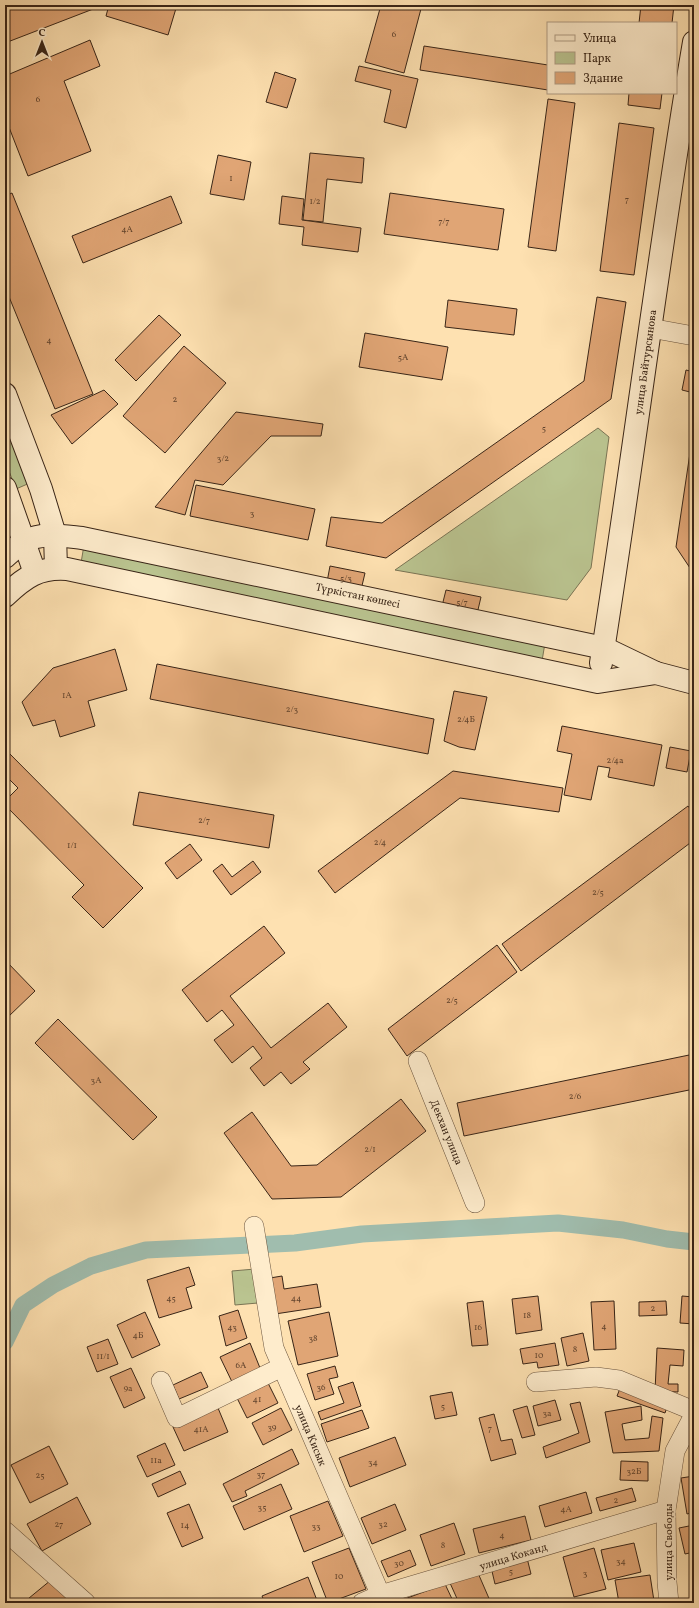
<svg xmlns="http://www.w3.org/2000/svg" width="699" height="1608" font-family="Vollkorn,serif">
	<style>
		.green { fill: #bac490; stroke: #7a7454 }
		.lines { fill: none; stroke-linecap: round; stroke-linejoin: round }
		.canal { stroke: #a0bdae; stroke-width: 17 }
		.building { fill: #e0a575; stroke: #392517 }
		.street-casing { stroke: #6a543e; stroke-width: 20 }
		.secondary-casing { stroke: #392517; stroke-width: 24 }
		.street { stroke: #feeccc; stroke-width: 19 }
		.secondary { stroke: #feeccc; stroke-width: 22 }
		.labels { text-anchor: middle; stroke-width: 3; stroke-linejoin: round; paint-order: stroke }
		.number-label { font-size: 9px; fill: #63452e }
		.street-label { font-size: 11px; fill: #392517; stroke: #feeccc }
	</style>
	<rect width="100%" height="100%" fill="#fee1b1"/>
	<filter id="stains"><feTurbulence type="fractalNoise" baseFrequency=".005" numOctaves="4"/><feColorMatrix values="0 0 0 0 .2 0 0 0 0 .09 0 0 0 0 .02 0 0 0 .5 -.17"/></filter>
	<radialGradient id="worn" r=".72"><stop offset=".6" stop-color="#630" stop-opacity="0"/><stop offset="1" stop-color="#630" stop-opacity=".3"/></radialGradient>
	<g class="green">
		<path d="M 5,413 L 32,482 L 16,489 L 5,461 Z"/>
		<path d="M 598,428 L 609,437 L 591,568 L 567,600 L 395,570 Z"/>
		<path d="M 84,545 L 546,637 L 541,667 L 80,569 Z"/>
		<path d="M 255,1269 L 258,1303 L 235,1305 L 232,1271 Z"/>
	</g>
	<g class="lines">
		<path class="canal" d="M 5,1342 L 23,1305 L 53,1285 L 91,1266 L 146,1250 L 295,1243 L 362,1234 L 558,1223 L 623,1230 L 667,1239 L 694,1242"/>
	</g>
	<g class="building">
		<path d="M 12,5 L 100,5 L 101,6 L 5,43 L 5,8 Z"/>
		<path d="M 109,5 L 177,5 L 168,35 L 106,16 Z"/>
		<path d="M 381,5 L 422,5 L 404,73 L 365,62 Z"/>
		<path d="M 641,5 L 674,5 L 672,23 L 639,23 Z"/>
		<path d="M 90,40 L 100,66 L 64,81 L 91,151 L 28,176 L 5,117 L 5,76 Z"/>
		<path d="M 424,46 L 548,65 L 548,90 L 420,70 Z"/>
		<path d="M 359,66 L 418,79 L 406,128 L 384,122 L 391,90 L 355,81 Z"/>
		<path d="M 275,72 L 296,79 L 287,108 L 266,102 Z"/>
		<path d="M 629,93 L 662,93 L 660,109 L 628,105 Z"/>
		<path d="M 548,99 L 575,103 L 556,251 L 528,247 Z"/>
		<path d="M 619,123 L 654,128 L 634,275 L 600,271 Z"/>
		<path d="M 310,153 L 364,158 L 362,183 L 327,179 L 323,222 L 303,220 Z"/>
		<path d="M 218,155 L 251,162 L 244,200 L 210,194 Z"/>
		<path d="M 12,193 L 93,394 L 55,409 L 5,287 L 5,196 Z"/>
		<path d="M 390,193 L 504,209 L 498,250 L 384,234 Z"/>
		<path d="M 171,196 L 182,223 L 83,263 L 72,236 Z"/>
		<path d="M 282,196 L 304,199 L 302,220 L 361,228 L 358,252 L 302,245 L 304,227 L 279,224 Z"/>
		<path d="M 597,297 L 626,302 L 611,399 L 386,558 L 326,546 L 331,517 L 382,523 L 584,381 Z"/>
		<path d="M 448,300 L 517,309 L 514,335 L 445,327 Z"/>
		<path d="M 159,315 L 181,335 L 136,381 L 115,360 Z"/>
		<path d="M 365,333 L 448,347 L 442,380 L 359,367 Z"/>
		<path d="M 184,346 L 226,383 L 165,453 L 123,416 Z"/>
		<path d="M 686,370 L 694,372 L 694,393 L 682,390 Z"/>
		<path d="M 104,390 L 118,404 L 72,444 L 51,415 Z"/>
		<path d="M 236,412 L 323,424 L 321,436 L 271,436 L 223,485 L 195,480 L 185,515 L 155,507 Z"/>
		<path d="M 694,426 L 694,574 L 676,547 Z"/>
		<path d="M 196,485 L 315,509 L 308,540 L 190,516 Z"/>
		<path d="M 330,566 L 365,573 L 361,590 L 327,582 Z"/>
		<path d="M 446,590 L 481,597 L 477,614 L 442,606 Z"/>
		<path d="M 115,649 L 127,690 L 88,701 L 95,726 L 60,737 L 55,720 L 33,726 L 22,702 L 53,668 Z"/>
		<path d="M 157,664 L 434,719 L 428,754 L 150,699 Z"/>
		<path d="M 454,691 L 487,697 L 475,750 L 459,747 L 444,741 Z"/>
		<path d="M 562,726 L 662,745 L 654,786 L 608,777 L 610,768 L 598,766 L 591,800 L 564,795 L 572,754 L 557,751 Z"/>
		<path d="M 670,747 L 691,751 L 687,772 L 666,768 Z"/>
		<path d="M 5,749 L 143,888 L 103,928 L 72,897 L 84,885 L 5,805 L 5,801 L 18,788 L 9,779 L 5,782 Z"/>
		<path d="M 453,771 L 563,788 L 559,812 L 460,798 L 335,893 L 318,871 Z"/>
		<path d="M 139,792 L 274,815 L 269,848 L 133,825 Z"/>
		<path d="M 688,806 L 694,814 L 694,840 L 521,971 L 502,944 Z"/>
		<path d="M 190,844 L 202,860 L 177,879 L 165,863 Z"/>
		<path d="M 253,861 L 261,872 L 231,895 L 213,871 L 222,864 L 232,877 Z"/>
		<path d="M 264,926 L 285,953 L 230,996 L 271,1048 L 328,1003 L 347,1027 L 303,1062 L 310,1069 L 291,1084 L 281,1072 L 264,1086 L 250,1068 L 262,1058 L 253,1046 L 232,1063 L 214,1040 L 234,1025 L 222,1010 L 207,1022 L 182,990 Z"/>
		<path d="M 497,945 L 517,972 L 407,1056 L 388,1029 Z"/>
		<path d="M 5,960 L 35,991 L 8,1017 L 5,1014 Z"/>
		<path d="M 58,1019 L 157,1117 L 133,1140 L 35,1043 Z"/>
		<path d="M 694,1054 L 694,1089 L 464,1136 L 457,1103 Z"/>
		<path d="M 401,1099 L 426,1131 L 341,1197 L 272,1199 L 224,1133 L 252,1112 L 291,1166 L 317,1165 Z"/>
		<path d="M 189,1267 L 195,1285 L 186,1288 L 192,1308 L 159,1318 L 147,1280 Z"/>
		<path d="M 282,1276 L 284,1289 L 317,1284 L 321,1307 L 275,1314 L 270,1278 Z"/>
		<path d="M 538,1296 L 542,1330 L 516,1334 L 512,1299 Z"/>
		<path d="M 682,1296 L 694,1297 L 694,1324 L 680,1323 Z"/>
		<path d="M 483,1301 L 488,1345 L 472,1346 L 467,1303 Z"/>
		<path d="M 614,1301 L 616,1349 L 594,1350 L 591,1302 Z"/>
		<path d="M 666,1301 L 667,1315 L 639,1316 L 639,1302 Z"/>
		<path d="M 238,1310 L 247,1338 L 226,1346 L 219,1316 Z"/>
		<path d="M 145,1312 L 160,1345 L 132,1358 L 117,1325 Z"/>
		<path d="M 329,1312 L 338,1356 L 298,1365 L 288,1321 Z"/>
		<path d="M 583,1333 L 589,1361 L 567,1366 L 561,1338 Z"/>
		<path d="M 108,1339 L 118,1364 L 97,1372 L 87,1347 Z"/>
		<path d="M 250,1343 L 262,1373 L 234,1386 L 220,1357 Z"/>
		<path d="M 555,1343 L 559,1365 L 538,1368 L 537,1362 L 523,1364 L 520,1349 Z"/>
		<path d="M 657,1348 L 684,1350 L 683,1366 L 670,1365 L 668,1384 L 678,1384 L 678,1392 L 655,1391 Z"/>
		<path d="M 335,1366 L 338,1377 L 329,1379 L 334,1394 L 315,1400 L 307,1374 Z"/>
		<path d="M 131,1368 L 145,1398 L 124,1408 L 110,1377 Z"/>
		<path d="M 201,1372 L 208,1387 L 179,1399 L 173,1385 Z"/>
		<path d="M 267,1381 L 278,1403 L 247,1418 L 236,1396 Z"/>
		<path d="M 353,1382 L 361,1406 L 321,1420 L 318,1412 L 344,1403 L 338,1387 Z"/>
		<path d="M 621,1386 L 668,1404 L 665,1413 L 617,1396 Z"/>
		<path d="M 452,1392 L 457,1415 L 435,1419 L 430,1396 Z"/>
		<path d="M 555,1400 L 561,1420 L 538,1426 L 533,1406 Z"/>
		<path d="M 580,1402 L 590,1442 L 546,1458 L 543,1447 L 579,1433 L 570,1404 Z"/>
		<path d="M 527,1406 L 535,1435 L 522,1438 L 513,1410 Z"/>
		<path d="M 641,1406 L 642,1420 L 622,1424 L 625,1440 L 649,1438 L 652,1416 L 663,1418 L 659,1451 L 613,1453 L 605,1412 Z"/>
		<path d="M 218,1408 L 228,1432 L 184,1451 L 173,1427 Z"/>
		<path d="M 281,1408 L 292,1430 L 263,1445 L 252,1423 Z"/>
		<path d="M 362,1410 L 369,1428 L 327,1442 L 321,1424 Z"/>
		<path d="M 494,1414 L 501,1441 L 512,1439 L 516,1454 L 491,1461 L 479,1418 Z"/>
		<path d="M 395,1437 L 406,1465 L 350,1487 L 339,1458 Z"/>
		<path d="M 165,1443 L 175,1465 L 147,1477 L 137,1456 Z"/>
		<path d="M 49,1446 L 68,1484 L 30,1503 L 11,1465 Z"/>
		<path d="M 292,1449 L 299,1464 L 245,1491 L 247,1496 L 232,1502 L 223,1484 Z"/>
		<path d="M 621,1461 L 648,1462 L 648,1481 L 620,1480 Z"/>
		<path d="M 180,1471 L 186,1484 L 158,1497 L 152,1484 Z"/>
		<path d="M 694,1476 L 694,1512 L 687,1514 L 681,1478 Z"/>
		<path d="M 281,1484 L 292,1509 L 244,1530 L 233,1506 Z"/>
		<path d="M 632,1488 L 636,1501 L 600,1511 L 596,1498 Z"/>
		<path d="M 586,1492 L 592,1513 L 545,1527 L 539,1506 Z"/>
		<path d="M 77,1497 L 91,1524 L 42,1551 L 27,1524 Z"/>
		<path d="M 328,1501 L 343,1536 L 304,1552 L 290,1516 Z"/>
		<path d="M 189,1504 L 203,1538 L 182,1547 L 167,1513 Z"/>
		<path d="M 395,1504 L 406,1530 L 372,1544 L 361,1518 Z"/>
		<path d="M 525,1516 L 531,1540 L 479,1553 L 473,1529 Z"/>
		<path d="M 454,1523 L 465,1554 L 431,1566 L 420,1535 Z"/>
		<path d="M 694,1525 L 694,1552 L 685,1554 L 679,1528 Z"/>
		<path d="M 634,1543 L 641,1572 L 608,1580 L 601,1550 Z"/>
		<path d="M 349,1548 L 366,1589 L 328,1603 L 312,1562 Z"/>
		<path d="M 594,1548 L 606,1589 L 574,1597 L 563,1557 Z"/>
		<path d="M 410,1550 L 416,1565 L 388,1577 L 381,1561 Z"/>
		<path d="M 527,1558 L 531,1574 L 495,1584 L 491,1567 Z"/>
		<path d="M 478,1573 L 491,1603 L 459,1603 L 450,1583 Z"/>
		<path d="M 650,1575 L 654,1601 L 619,1603 L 615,1580 Z"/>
		<path d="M 308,1577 L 318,1603 L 265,1603 L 262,1596 Z"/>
		<path d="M 51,1580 L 70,1603 L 23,1603 Z"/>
		<path d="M 445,1584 L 453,1601 L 448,1603 L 403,1603 L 402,1600 Z"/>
	</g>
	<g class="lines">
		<defs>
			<g id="street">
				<path d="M 650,328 L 694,336"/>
				<path d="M 418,1061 L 475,1203"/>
				<path d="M 254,1226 L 274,1348 L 384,1603"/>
				<path d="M 161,1381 L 177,1418 L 282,1367"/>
				<path d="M 536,1382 L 596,1377 L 619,1380 L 694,1411"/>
				<path d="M 5,1531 L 86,1603"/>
				<path d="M 362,1603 L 380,1595 L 666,1510"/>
				<path d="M 669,1603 L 667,1582 L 666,1510 L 675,1451 L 694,1415"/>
			</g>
			<g id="secondary">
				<path d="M 5,394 L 41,489 L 55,535 L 56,568"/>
				<path d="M 5,488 L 35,573"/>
				<path d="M 5,557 C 11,552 18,545 25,541 C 42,532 63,536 82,538 L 604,648 L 656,673 L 694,683"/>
				<path d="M 5,596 C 25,577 39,567 67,569 L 598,682 L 656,673"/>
				<path d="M 601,663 C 634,456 659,248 694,42"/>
			</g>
		</defs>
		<use href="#street" class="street-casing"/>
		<use href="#secondary" class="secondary-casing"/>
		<use href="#street" class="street"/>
		<use href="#secondary" class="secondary"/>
	</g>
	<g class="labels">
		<g class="number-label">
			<text x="394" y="37">6</text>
			<text x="38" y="102">6</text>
			<text x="231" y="181">1</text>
			<text x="627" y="202">7</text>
			<text x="315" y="204">1/2</text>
			<text x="444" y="224">7/7</text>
			<text x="127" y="232">4А</text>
			<text x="49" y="343">4</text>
			<text x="403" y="360">5А</text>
			<text x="175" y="402">2</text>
			<text x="544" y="431">5</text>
			<text x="223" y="461">3/2</text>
			<text x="252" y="516">3</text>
			<text x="346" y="581">5/3</text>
			<text x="462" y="605">5/7</text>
			<text x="67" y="698">1А</text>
			<text x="292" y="712">2/3</text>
			<text x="466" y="722">2/4Б</text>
			<text x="615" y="763">2/4а</text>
			<text x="204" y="823">2/7</text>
			<text x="380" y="845">2/4</text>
			<text x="72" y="848">1/1</text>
			<text x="598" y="895">2/5</text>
			<text x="452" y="1003">2/5</text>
			<text x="96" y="1083">3А</text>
			<text x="575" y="1099">2/6</text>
			<text x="370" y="1152">2/1</text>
			<text x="171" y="1301">45</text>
			<text x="296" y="1301">44</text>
			<text x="653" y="1311">2</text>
			<text x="527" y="1318">18</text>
			<text x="604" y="1329">4</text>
			<text x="232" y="1330">43</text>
			<text x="478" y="1330">16</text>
			<text x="138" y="1338">4Б</text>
			<text x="313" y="1341">38</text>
			<text x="575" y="1352">8</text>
			<text x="539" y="1358">10</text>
			<text x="103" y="1359">11/1</text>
			<text x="241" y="1368">6А</text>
			<text x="321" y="1390">36</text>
			<text x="128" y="1391">9а</text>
			<text x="257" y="1402">41</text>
			<text x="443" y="1409">5</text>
			<text x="547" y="1416">3а</text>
			<text x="272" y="1430">39</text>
			<text x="490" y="1431">7</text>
			<text x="201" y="1432">41А</text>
			<text x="156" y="1463">11а</text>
			<text x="373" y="1465">34</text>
			<text x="634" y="1474">32Б</text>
			<text x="261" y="1477">37</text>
			<text x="40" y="1478">25</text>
			<text x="616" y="1503">2</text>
			<text x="262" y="1510">35</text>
			<text x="566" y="1512">4А</text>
			<text x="59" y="1527">27</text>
			<text x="383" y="1527">32</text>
			<text x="185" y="1528">14</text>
			<text x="316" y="1529">33</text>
			<text x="502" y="1538">4</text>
			<text x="443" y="1548">8</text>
			<text x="621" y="1564">34</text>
			<text x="399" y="1566">30</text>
			<text x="511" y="1574">5</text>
			<text x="585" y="1576">3</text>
			<text x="339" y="1579">10</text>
		</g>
		<g class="street-label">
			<text transform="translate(645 362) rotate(-82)" y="4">улица Байтурсынова</text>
			<text transform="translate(358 595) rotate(12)" y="4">Түркістан көшесі</text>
			<text transform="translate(447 1132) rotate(68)" y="4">Декхан улица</text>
			<text transform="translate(311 1435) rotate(67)" y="4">улица Кисык</text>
			<text transform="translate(668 1542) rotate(-90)" y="4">улица Свободы</text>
			<text transform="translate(513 1556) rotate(-17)" y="4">улица Коканд</text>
		</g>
	</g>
	<rect width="699" height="1608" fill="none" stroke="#fee1b1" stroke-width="20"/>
	<rect x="6" y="6" width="687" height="1596" fill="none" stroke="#392517" stroke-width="2"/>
	<rect x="10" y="10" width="679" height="1588" fill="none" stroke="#392517"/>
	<rect x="547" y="22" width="130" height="72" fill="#feeccc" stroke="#af9c84"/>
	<rect x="555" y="35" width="20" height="6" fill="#feeccc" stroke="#af9c84"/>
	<text x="583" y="42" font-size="12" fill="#392517">Улица</text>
	<rect x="555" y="52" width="20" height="12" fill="#bac490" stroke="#af9c84"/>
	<text x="583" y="62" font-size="12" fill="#392517">Парк</text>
	<rect x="555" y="72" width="20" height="12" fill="#e0a575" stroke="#af9c84"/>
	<text x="583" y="82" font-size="12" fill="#392517">Здание</text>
	<g transform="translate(42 42)" stroke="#feeccc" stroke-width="3" paint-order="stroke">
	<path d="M0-3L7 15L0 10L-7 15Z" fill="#392517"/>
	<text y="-6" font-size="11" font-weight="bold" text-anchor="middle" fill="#392517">С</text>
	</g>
	<rect width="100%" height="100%" filter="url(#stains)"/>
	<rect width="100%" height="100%" fill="url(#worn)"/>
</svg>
